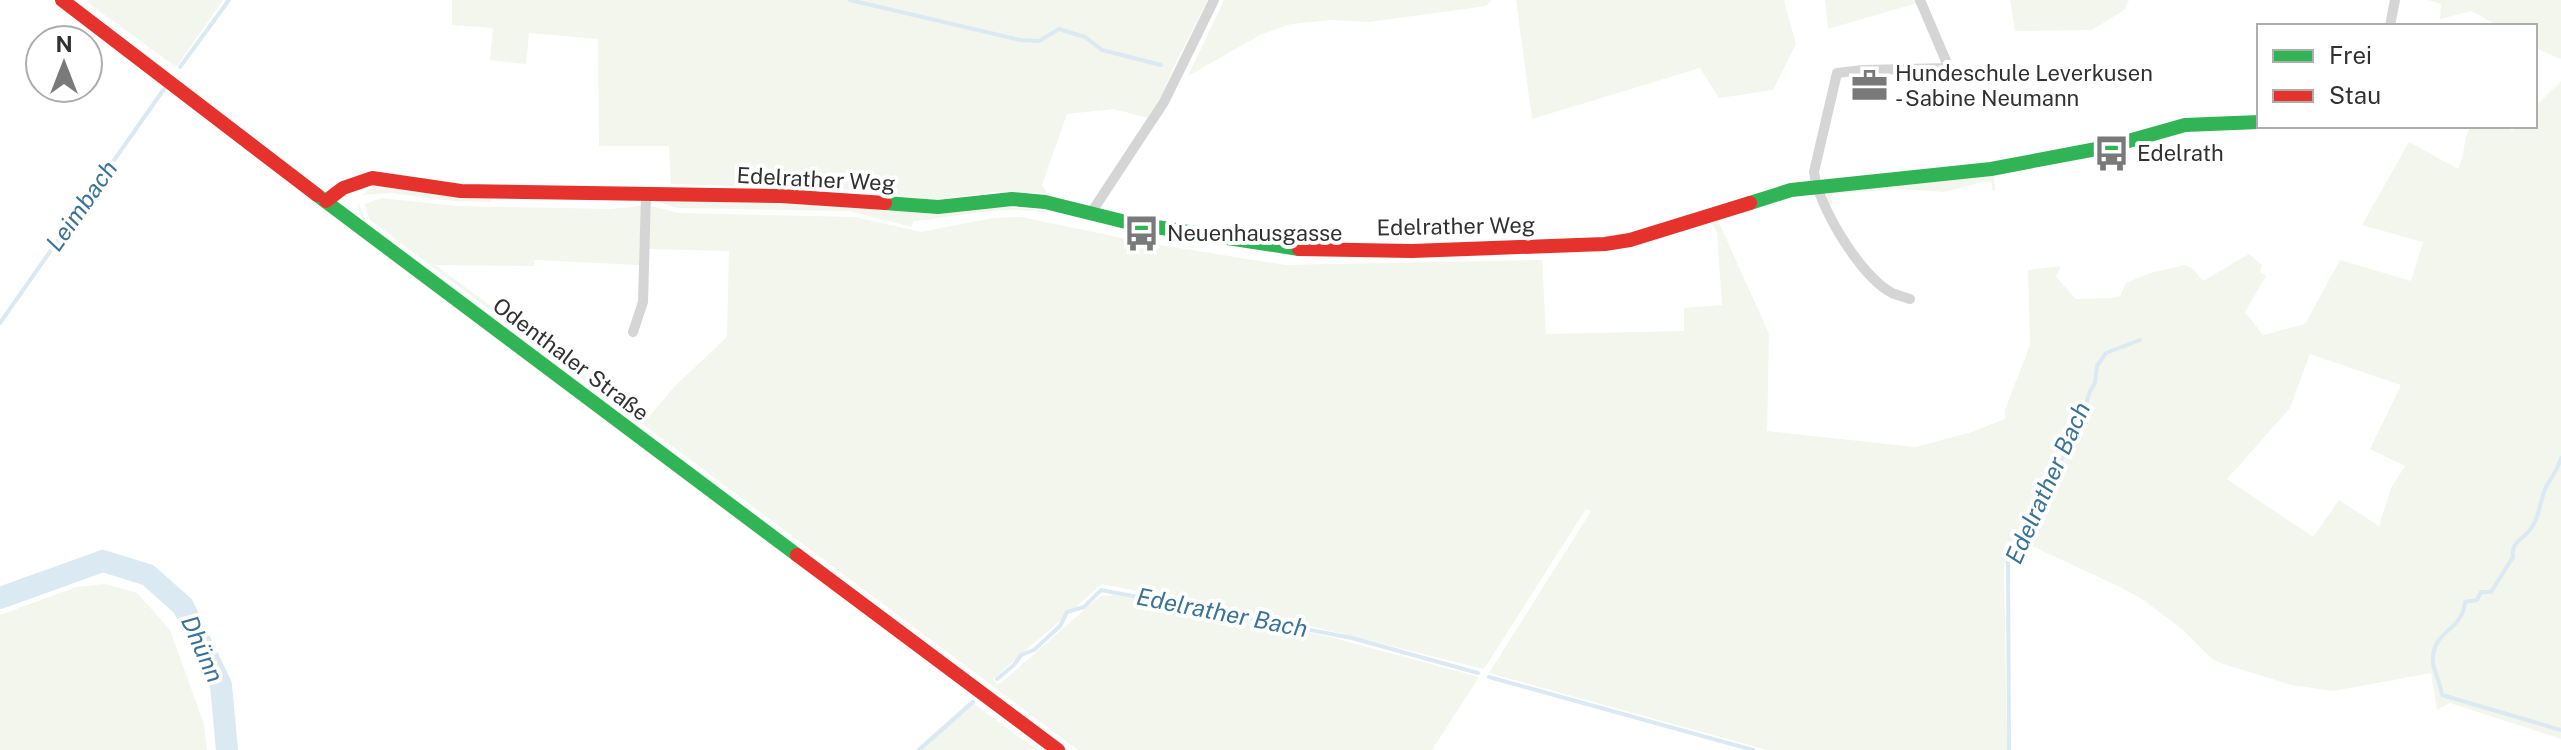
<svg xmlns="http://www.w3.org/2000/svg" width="2561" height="750" font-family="'Public Sans',sans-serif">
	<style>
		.green { fill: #f2f6ed; fill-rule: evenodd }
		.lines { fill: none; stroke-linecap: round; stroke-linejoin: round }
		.stream { stroke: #dbe9f3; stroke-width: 4 }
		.river { stroke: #dbe9f3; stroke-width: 22 }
		.street { stroke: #d5d5d5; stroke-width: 10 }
		.fast { stroke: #30b455; stroke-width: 14 }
		.jam { stroke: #e5322d; stroke-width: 14 }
		.labels { text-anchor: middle; stroke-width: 8; stroke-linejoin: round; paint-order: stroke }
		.poi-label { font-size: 22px; fill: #313131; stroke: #fff; text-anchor: start }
		.street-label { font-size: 22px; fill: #313131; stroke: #fff }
		.water-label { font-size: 24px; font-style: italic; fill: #3b7397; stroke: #fff }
	</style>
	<rect width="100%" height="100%" fill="#fff"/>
	<g class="green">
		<path d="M 88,0 L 223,0 L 176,67 L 87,2 Z"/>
		<path d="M 452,0 L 1208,0 L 1174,66 L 1161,97 L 1147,118 L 1114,109 L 1067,114 L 1042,185 L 1047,193 L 994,192 L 933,200 L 854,190 L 671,184 L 669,146 L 599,146 L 598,39 L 529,33 L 526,64 L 490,60 L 493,28 L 452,25 Z"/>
		<path d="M 1224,0 L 1491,0 L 1486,6 L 1369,22 L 1332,20 L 1291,24 L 1260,35 L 1188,76 Z"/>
		<path d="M 1516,0 L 1784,0 L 1796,44 L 1773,90 L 1719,98 L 1700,68 L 1532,119 Z"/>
		<path d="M 1825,0 L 1916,0 L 1917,3 L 1828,29 Z"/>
		<path d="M 2010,0 L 2129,0 L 2124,10 L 2092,30 L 2015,31 Z"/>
		<path d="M 2428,0 L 2561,0 L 2561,59 L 2535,48 L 2535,26 L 2499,26 L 2471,11 L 2440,19 L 2441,4 Z"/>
		<path d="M 2561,81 L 2561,739 L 2450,703 L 2437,710 L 2431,673 L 2333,691 L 2292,685 L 2226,665 L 2213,660 L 2182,629 L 2142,599 L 2120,587 L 2030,545 L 2022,545 L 2031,529 L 2026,526 L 2009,552 L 2004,568 L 2007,750 L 1767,750 L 1489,673 L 1591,511 L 1586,509 L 1484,669 L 1286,620 L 1102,584 L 993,679 L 998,684 L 1001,683 L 1100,596 L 1115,595 L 1330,637 L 1479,677 L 1432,750 L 1078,750 L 426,262 L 369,219 L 365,204 L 381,198 L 457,206 L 611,209 L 641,206 L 639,265 L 534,260 L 534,266 L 435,265 L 646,420 L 676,385 L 727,337 L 729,251 L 649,249 L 651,206 L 678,213 L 855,217 L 921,232 L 993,218 L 1021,217 L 1141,242 L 1285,265 L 1542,260 L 1546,334 L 1684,331 L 1684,308 L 1722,305 L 1717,233 L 1712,223 L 1718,220 L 1769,334 L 1767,431 L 1915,447 L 1969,433 L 2005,419 L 2005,410 L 2030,345 L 2028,270 L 2061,266 L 2056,277 L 2076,299 L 2113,298 L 2120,296 L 2126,283 L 2150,273 L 2185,265 L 2192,268 L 2203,281 L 2249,254 L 2262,265 L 2260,272 L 2266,276 L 2245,312 L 2263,335 L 2305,324 L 2340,260 L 2411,281 L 2423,242 L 2362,225 L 2409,142 L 2458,169 C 2466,154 2462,140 2471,126 L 2506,126 L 2512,131 L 2518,126 L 2535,126 L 2535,107 ZM 2310,354 L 2401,385 L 2370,449 L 2405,466 L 2391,488 L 2379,526 L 2339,500 L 2313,537 L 2227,479 L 2290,408 Z"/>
		<path d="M 1994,175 L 1995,191 L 1992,190 L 1992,183 L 1986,181 L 1944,192 L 1900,189 L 1833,194 L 1831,198 L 1833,204 L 1829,205 L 1827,197 L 1828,191 Z"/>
		<path d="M 376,185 L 492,197 L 491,202 L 453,201 L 392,193 L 362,195 Z"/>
		<path d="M 650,200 L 1001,206 L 1047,211 L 1047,213 C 1001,204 959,217 913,221 L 912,227 L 849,211 L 679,208 Z"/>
		<path d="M 358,202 L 366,222 L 823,565 L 822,566 L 366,224 L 359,213 Z"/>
		<path d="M 105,584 L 137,593 L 170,630 L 204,724 L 207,750 L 0,750 L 0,615 L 76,587 Z"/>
		<path d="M 970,701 L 1037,750 L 915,750 Z"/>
	</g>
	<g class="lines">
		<g class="stream">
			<path d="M 850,0 L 1020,40 L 1039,41 L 1059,29 L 1085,37 L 1102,50 L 1161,65"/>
			<path d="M 180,67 L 229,0"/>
			<path d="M 0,323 L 164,89"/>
			<path d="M 2561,458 C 2557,471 2554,474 2547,485 C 2540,498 2540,515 2532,527 C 2525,539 2510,541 2513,557 L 2491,592 L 2481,592 L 2477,600 L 2465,602 C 2462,633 2431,629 2433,663 C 2434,672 2441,684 2442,695 L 2561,730"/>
			<path d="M 1489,677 L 1753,750"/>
			<path d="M 997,679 L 1014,665 L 1021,655 L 1034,650 L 1060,626 L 1067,612 L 1084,607 L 1101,590 L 1352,638 L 1478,673"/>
			<path d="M 919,750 L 973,702"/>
			<path d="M 2009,750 L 2008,562 L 2020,540 L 2029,531 L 2029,516 L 2047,490 L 2082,417 L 2090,391 L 2095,383 L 2097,366 L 2106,353 L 2140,340"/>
		</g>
		<path class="river" d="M 0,598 L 103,561 L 148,575 L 183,606 L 221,685 L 227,750"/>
		<g class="street">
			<path d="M 2390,26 L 2395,0"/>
			<path d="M 1091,213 L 1164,102 L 1214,0"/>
			<path d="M 1910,299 C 1904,297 1897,295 1892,293 C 1861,277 1818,206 1814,172 L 1837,73 L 1863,70 L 1949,68 L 1920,0"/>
			<path d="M 633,332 L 643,302 L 646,195"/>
		</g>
		<g class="fast">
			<path d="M 317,195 L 797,555"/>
			<path d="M 885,203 L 938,207 L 1012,199 L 1045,202 L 1130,223 L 1299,249"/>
			<path d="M 1750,203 L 1791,190 L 1991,169 L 2107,147 L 2185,125 L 2259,122"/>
		</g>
		<g class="jam">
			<path d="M 62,0 L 317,195"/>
			<path d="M 326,201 L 343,188 L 372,178 L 461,191 L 781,196 L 885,203"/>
			<path d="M 1299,249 L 1412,251 L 1605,244 L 1630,240 L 1750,203"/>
			<path d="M 797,555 L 1058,750"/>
		</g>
	</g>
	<defs>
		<symbol id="office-bare" viewBox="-9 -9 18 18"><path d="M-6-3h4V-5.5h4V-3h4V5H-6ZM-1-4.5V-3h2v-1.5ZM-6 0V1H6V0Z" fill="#797979" stroke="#fff" stroke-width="2.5" paint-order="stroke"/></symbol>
		<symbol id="bus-bare" viewBox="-9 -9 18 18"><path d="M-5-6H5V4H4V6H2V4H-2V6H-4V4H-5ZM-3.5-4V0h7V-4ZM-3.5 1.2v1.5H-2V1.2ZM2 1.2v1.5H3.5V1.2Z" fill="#797979" stroke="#fff" stroke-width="2.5" paint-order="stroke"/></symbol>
	</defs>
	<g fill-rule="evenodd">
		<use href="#office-bare" x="1844" y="60" width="51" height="51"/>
		<use href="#bus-bare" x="2086" y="128" width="51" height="51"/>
		<use href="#bus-bare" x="1116" y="208" width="51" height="51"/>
	</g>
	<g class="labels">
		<g class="poi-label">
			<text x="1895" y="81">Hundeschule Leverkusen<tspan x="1895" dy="25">- Sabine Neumann</tspan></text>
			<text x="2137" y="161">Edelrath</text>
			<text x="1167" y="241">Neuenhausgasse</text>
		</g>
		<g class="street-label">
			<text transform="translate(816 179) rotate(3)" y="8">Edelrather Weg</text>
			<text transform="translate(1456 226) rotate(-1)" y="8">Edelrather Weg</text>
			<text transform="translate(571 359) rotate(37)" y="8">Odenthaler Straße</text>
		</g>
		<g class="water-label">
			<text transform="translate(82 206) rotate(-55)" y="8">Leimbach</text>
			<text transform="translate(2048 483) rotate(-66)" y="8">Edelrather Bach</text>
			<text transform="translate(1222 613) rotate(11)" y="8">Edelrather Bach</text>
			<text transform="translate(202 649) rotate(66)" y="8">Dhünn</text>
		</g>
	</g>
	<rect x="2257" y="24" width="280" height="104" fill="#ffffff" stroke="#adadad" stroke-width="2"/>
	<rect x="2273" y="50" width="40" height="12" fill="#30b455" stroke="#adadad" stroke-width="2"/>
	<text x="2329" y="64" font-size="24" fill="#313131">Frei</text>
	<rect x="2273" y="90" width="40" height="12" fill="#e5322d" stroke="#adadad" stroke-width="2"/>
	<text x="2329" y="104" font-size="24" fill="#313131">Stau</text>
	<g transform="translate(64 64)"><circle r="38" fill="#ffffff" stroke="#adadad" stroke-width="2"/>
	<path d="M0-6L14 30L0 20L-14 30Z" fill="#797979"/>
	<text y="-12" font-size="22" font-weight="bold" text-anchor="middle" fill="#313131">N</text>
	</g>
</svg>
